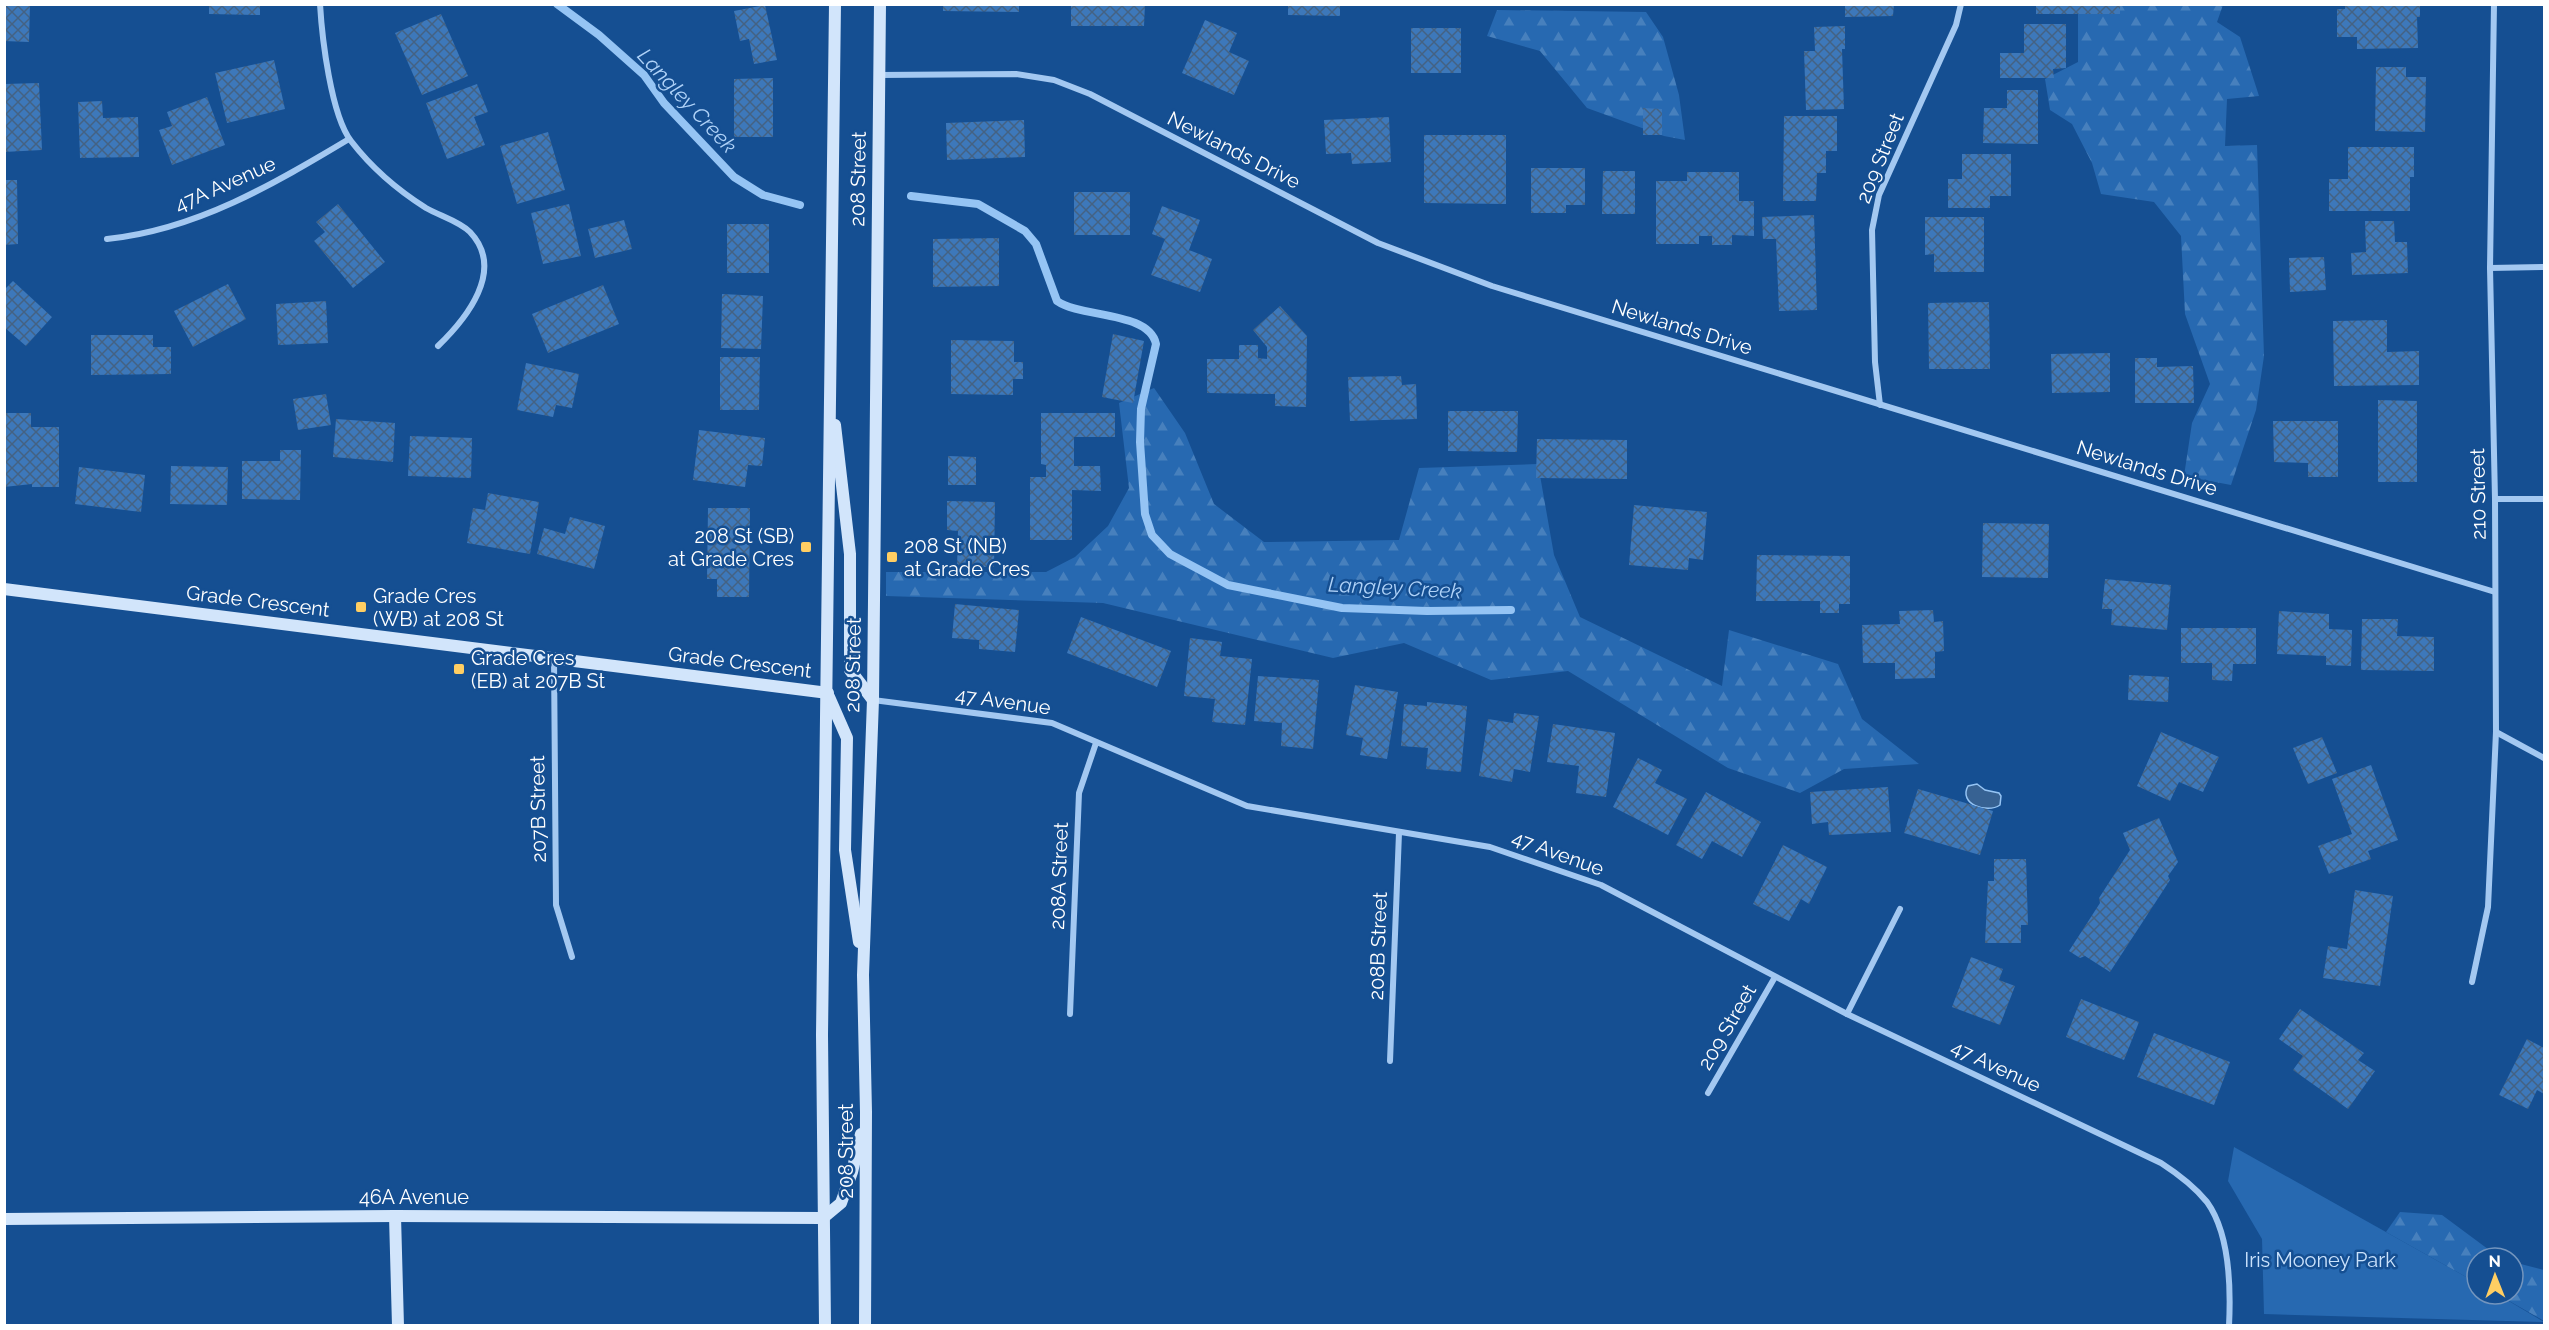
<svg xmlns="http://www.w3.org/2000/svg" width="2549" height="1330" font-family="Raleway,sans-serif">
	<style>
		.green { fill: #2769b1 }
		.forest { fill: url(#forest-firs) }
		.water { fill: #376293; stroke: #95c4f4; stroke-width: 1.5 }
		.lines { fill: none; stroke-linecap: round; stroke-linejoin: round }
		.stream { stroke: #95c4f4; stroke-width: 8 }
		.building { fill: url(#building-cross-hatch) }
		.street { stroke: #a3c8f1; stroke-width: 6 }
		.secondary { stroke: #d2e5fb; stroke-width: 12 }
		.poi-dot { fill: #ffce63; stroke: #154f92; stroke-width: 2 }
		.labels { text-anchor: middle; stroke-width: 5; stroke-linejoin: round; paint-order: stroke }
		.street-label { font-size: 20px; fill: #fff; stroke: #154f92 }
		.poi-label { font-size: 20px; fill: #fff; stroke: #154f92; text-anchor: start }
		.park-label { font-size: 20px; fill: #cae2fc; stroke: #154f92 }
		.water-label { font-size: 21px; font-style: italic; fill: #afd2f8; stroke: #154f92 }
	</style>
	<defs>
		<pattern id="forest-firs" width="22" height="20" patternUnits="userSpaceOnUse" patternTransform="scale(1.5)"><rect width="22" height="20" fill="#2769b1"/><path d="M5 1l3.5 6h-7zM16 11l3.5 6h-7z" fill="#4780bd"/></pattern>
		<pattern id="building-cross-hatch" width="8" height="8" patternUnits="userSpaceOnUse" patternTransform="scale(1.5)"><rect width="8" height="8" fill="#3d78ba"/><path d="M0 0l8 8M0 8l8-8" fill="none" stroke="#446283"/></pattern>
	</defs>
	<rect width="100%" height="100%" fill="#154f92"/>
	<path class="green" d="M 2234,1147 L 2477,1283 L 2477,1294 L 2497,1294 L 2544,1322 L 2264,1314 L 2262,1239 L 2228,1181 Z"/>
	<g class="forest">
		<path d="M 2078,5 L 2223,5 L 2217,22 L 2240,37 L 2259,96 L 2227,99 L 2225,146 L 2257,145 L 2264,356 L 2256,410 L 2231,485 L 2184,476 L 2192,423 L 2210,384 L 2185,314 L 2181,236 L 2154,202 L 2101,194 L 2092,163 L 2072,124 L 2050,110 L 2045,79 L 2078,62 Z"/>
		<path d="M 1497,10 L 1646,12 L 1663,37 L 1679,95 L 1685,140 L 1664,136 L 1587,108 L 1540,51 L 1487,36 Z"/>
		<path d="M 1154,388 L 1185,433 L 1214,504 L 1264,542 L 1399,540 L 1419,468 L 1538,464 L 1554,555 L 1580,617 L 1722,686 L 1729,630 L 1838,664 L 1862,719 L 1919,764 L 1844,769 L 1800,793 L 1728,768 L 1568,671 L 1491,680 L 1404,643 L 1333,658 L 1103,603 L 886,596 L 886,572 L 1046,572 L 1075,557 L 1108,526 L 1129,488 L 1119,403 Z"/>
		<path d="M 2400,1212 L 2442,1215 L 2500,1258 L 2477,1258 L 2477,1283 L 2386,1232 Z"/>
		<path d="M 2513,1262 L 2544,1270 L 2544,1321 L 2497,1294 L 2513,1294 Z"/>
	</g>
	<path class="water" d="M 1977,784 L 1985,790 L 1999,793 L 2001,796 L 2000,805 C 1987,814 1958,804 1968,786 Z"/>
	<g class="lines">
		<g class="stream">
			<path d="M 557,4 L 599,35 L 644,75 L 664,103 L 734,177 L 763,195 L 800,205"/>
			<path d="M 911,196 L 978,204 L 1025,231 L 1036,244 L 1057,301 C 1081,318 1149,311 1156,344 L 1141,409 L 1140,442 L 1145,514 L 1152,535 L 1170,554 L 1228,585 L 1342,608 L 1427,611 L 1511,610"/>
		</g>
	</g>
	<g class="building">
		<path d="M 4,4 L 30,4 L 29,42 L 4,41 Z"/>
		<path d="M 209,4 L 260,4 L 260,15 L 209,14 Z"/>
		<path d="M 943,4 L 1019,4 L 1019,12 L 943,11 Z"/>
		<path d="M 1071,4 L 1145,4 L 1144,26 L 1071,26 Z"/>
		<path d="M 1288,4 L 1340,4 L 1340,16 L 1288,15 Z"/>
		<path d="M 1845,4 L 1894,4 L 1893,16 L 1845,17 Z"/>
		<path d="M 765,5 L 777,60 L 754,64 L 749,39 L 740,41 L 734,11 Z"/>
		<rect x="2036" y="5" width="84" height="9"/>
		<path d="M 2345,5 L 2420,5 L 2420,17 L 2417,17 L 2418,48 L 2357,49 L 2357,37 L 2337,37 L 2337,9 L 2345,9 Z"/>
		<path d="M 441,14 L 468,76 L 422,95 L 395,33 Z"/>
		<path d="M 1205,20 L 1237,33 L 1229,52 L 1249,61 L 1234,95 L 1182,73 Z"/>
		<path d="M 2024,24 L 2066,24 L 2066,68 L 2053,69 L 2054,78 L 2000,78 L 2000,53 L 2024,53 Z"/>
		<path d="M 1845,26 L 1845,49 L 1842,49 L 1844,109 L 1806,110 L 1804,51 L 1815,51 L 1814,27 Z"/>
		<rect x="1411" y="28" width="50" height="45"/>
		<path d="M 274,60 L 285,109 L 227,123 L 215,73 Z"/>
		<path d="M 2376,67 L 2406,67 L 2406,77 L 2426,77 L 2425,132 L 2375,131 Z"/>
		<path d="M 773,78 L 773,137 L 734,137 L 734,79 Z"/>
		<path d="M 39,83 L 42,150 L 4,152 L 4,84 Z"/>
		<path d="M 477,84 L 488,112 L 474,117 L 485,145 L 447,159 L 426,103 Z"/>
		<path d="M 2007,90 L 2038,90 L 2038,144 L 1983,143 L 1984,108 L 2007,108 Z"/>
		<path d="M 207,97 L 225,145 L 172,165 L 159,130 L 172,126 L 167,112 Z"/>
		<path d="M 102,101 L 103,118 L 138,117 L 139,157 L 80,158 L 78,102 Z"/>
		<path d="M 1643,108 L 1662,109 L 1662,135 L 1643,135 Z"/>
		<path d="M 1784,116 L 1837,116 L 1837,151 L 1826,151 L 1826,173 L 1817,173 L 1816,201 L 1783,201 Z"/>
		<path d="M 1389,117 L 1391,162 L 1352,164 L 1351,153 L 1326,154 L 1324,120 Z"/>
		<path d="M 1024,120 L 1025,157 L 947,160 L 946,123 Z"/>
		<path d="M 548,132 L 565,190 L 517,204 L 500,146 Z"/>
		<path d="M 1424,135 L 1506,135 L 1506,204 L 1424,203 Z"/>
		<path d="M 2348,147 L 2414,147 L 2414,177 L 2410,177 L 2410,211 L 2329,211 L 2329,179 L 2348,179 Z"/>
		<path d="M 1962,154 L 2011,154 L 2011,196 L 1990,196 L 1990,208 L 1948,208 L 1948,179 L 1962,179 Z"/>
		<path d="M 1531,168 L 1585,168 L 1585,205 L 1566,205 L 1566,213 L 1531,213 Z"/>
		<path d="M 1603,171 L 1635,171 L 1635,214 L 1602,214 Z"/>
		<path d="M 1687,172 L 1739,172 L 1739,201 L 1754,201 L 1754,236 L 1732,235 L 1732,245 L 1712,245 L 1712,236 L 1699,236 L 1699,244 L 1656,244 L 1656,181 L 1687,181 Z"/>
		<path d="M 4,180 L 17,180 L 18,244 L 4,245 Z"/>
		<rect x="1074" y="192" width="56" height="43"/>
		<path d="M 338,204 L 385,262 L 353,288 L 314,241 L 325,232 L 316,222 Z"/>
		<path d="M 569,204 L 581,256 L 543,264 L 531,213 Z"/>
		<path d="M 1162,206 L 1200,220 L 1189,250 L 1212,259 L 1200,292 L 1151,275 L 1165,239 L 1152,234 Z"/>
		<path d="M 1814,215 L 1817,310 L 1779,311 L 1776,239 L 1763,239 L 1762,217 Z"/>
		<path d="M 1925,217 L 1984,217 L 1984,272 L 1934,272 L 1934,254 L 1925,255 Z"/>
		<path d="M 624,220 L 632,249 L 595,258 L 588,229 Z"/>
		<path d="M 2365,221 L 2394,221 L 2395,242 L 2407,242 L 2408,273 L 2352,275 L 2351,253 L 2366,252 Z"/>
		<rect x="727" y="224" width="42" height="49"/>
		<path d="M 999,238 L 999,286 L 933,287 L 933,239 Z"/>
		<path d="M 2324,257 L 2326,290 L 2290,292 L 2289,258 Z"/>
		<path d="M 13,281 L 52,317 L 26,346 L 4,327 L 4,290 Z"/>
		<path d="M 228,284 L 246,319 L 193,347 L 174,311 Z"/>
		<path d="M 603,285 L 619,324 L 548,353 L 532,314 Z"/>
		<path d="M 722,294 L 763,296 L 761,349 L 721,348 Z"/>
		<path d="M 326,301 L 328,343 L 278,345 L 276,304 Z"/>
		<path d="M 1989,302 L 1990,369 L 1929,369 L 1928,303 Z"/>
		<path d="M 1280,306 L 1307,336 L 1306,407 L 1275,406 L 1275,394 L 1207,393 L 1207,359 L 1239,359 L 1239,345 L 1258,345 L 1258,358 L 1267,359 L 1267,347 L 1253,330 Z"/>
		<path d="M 2387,320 L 2387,352 L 2419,351 L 2419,385 L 2334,386 L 2333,321 Z"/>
		<path d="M 1113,334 L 1144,341 L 1133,403 L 1102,397 Z"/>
		<path d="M 91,335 L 153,335 L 153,347 L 171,347 L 171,374 L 91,375 Z"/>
		<path d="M 951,340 L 1014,341 L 1014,362 L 1023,362 L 1023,379 L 1013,379 L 1013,395 L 951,394 Z"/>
		<path d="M 2110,353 L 2110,392 L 2052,393 L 2051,354 Z"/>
		<path d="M 720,357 L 760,357 L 759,410 L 720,410 Z"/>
		<path d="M 2135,358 L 2157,358 L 2157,367 L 2193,366 L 2194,403 L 2135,403 Z"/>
		<path d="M 526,363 L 579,374 L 572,408 L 556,405 L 553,417 L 517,410 Z"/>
		<path d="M 1401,376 L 1402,385 L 1416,384 L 1417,419 L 1350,421 L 1348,377 Z"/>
		<path d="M 326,394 L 331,425 L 298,430 L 293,399 Z"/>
		<path d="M 2378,400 L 2417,401 L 2417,482 L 2378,482 Z"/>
		<path d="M 1448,411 L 1518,411 L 1517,452 L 1448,451 Z"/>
		<path d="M 4,413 L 31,413 L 31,427 L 59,427 L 59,487 L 32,487 L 32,484 L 4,487 Z"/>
		<path d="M 1041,413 L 1115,413 L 1115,437 L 1074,437 L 1074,466 L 1100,466 L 1101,491 L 1072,490 L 1072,540 L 1030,540 L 1030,477 L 1046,477 L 1046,465 L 1041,464 Z"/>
		<path d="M 336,419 L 395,423 L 393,462 L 333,457 Z"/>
		<path d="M 2273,421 L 2338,421 L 2338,477 L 2308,477 L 2308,463 L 2274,462 Z"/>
		<path d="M 699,430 L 765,438 L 762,466 L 748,465 L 745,487 L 693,480 Z"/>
		<path d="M 410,436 L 472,438 L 471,478 L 408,476 Z"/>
		<path d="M 1537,439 L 1627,440 L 1627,479 L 1536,478 Z"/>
		<path d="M 280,450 L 301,450 L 300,500 L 242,499 L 242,461 L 280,461 Z"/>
		<path d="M 948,456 L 976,457 L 976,485 L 948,485 Z"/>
		<path d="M 171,466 L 228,467 L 227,505 L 170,504 Z"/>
		<path d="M 79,467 L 145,475 L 141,512 L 75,504 Z"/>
		<path d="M 488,493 L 539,502 L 530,554 L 467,543 L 473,508 L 485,510 Z"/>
		<path d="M 947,501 L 995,502 L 994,567 L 957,567 L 958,531 L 947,530 Z"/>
		<path d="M 1634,505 L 1707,512 L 1703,560 L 1689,558 L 1688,570 L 1629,565 Z"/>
		<path d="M 708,508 L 750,508 L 749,597 L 717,597 L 717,579 L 707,579 Z"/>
		<path d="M 570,517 L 605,526 L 594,569 L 537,554 L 544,528 L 565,534 Z"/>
		<path d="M 1983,523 L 2049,524 L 2048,578 L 1982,577 Z"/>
		<path d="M 1757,555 L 1850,556 L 1850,604 L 1839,604 L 1839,613 L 1820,613 L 1820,601 L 1756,601 Z"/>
		<path d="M 2105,579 L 2171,585 L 2167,630 L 2111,625 L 2112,609 L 2102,609 Z"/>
		<path d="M 955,604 L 1019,610 L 1015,652 L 979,649 L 979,640 L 952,638 Z"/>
		<path d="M 1933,610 L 1934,622 L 1943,621 L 1944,651 L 1935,652 L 1935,678 L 1895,679 L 1895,663 L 1863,663 L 1862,625 L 1900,624 L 1899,611 Z"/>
		<path d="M 2279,611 L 2329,614 L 2329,629 L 2352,630 L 2351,666 L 2326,665 L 2326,656 L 2277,654 Z"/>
		<path d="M 1081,617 L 1171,651 L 1157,687 L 1067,653 Z"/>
		<path d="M 2362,619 L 2398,619 L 2397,636 L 2434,637 L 2434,671 L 2361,670 Z"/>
		<path d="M 2181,628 L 2256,628 L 2256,664 L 2233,664 L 2232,681 L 2212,680 L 2212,663 L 2181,663 Z"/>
		<path d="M 1190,638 L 1222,642 L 1220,656 L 1252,659 L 1245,725 L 1212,722 L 1215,699 L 1184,696 Z"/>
		<path d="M 2129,675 L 2169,677 L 2168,702 L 2128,700 Z"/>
		<path d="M 1258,676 L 1319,680 L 1313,749 L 1281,746 L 1282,723 L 1254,721 Z"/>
		<path d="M 1355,685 L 1398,692 L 1387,759 L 1360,755 L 1363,738 L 1346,735 Z"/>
		<path d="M 1427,702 L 1467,706 L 1461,772 L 1426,769 L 1428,748 L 1401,746 L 1404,704 L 1427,706 Z"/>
		<path d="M 1514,713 L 1539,716 L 1530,772 L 1514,769 L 1512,782 L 1479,776 L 1488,719 L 1513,723 Z"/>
		<path d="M 1553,724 L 1615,733 L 1606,797 L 1576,793 L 1579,766 L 1547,762 Z"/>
		<path d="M 2161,732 L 2219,757 L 2203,792 L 2179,782 L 2170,801 L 2137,786 Z"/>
		<path d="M 2322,737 L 2337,773 L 2308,784 L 2293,748 Z"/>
		<path d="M 1638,758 L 1662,770 L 1655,783 L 1687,799 L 1668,835 L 1613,807 Z"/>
		<path d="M 2371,765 L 2398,840 L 2368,851 L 2371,859 L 2329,874 L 2318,846 L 2352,834 L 2332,779 Z"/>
		<path d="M 1888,787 L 1891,832 L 1829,835 L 1828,822 L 1812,824 L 1810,792 Z"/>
		<path d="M 1918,789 L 1993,811 L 1980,855 L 1904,833 Z"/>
		<path d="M 1706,792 L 1761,822 L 1742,857 L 1712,841 L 1702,859 L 1676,845 Z"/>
		<path d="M 2159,818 L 2178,862 L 2168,876 L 2170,880 L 2110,972 L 2085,956 L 2080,958 L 2069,951 L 2100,903 L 2099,898 L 2130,850 L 2123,833 Z"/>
		<path d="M 1783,845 L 1827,867 L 1809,904 L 1801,899 L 1789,921 L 1753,904 Z"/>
		<path d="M 1994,859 L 2026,859 L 2028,925 L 2021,925 L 2021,943 L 1985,943 L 1988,881 L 1994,881 Z"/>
		<path d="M 2355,890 L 2393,896 L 2380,986 L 2323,978 L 2328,946 L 2347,949 Z"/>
		<path d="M 1971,957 L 2003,969 L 1999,980 L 2015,986 L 2000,1025 L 1952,1007 Z"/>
		<path d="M 2081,999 L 2139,1022 L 2124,1060 L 2066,1037 Z"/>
		<path d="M 2300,1009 L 2364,1053 L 2358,1060 L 2375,1071 L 2348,1109 L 2293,1070 L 2303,1056 L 2279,1039 Z"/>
		<path d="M 2154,1033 L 2230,1062 L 2214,1105 L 2137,1077 Z"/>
		<path d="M 2527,1039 L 2544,1048 L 2544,1094 L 2537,1090 L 2528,1109 L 2499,1095 Z"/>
	</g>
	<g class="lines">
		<g class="street">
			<path d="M 320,4 C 322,38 331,115 351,141 C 371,167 399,191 426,208 C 440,216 459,221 470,232 C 506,270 466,319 438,346"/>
			<path d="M 879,75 L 1016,74 L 1054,80 L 1090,94 L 1378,243 L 1492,286 L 2495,592"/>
			<path d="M 107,239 C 196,230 274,184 349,139"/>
			<path d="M 2490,268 L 2544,267"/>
			<path d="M 1880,405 L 1875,362 L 1872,230 L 1879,195 L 1956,25 L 1961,4"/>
			<path d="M 2495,499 L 2544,499"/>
			<path d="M 554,658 L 556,905 L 572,957"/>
			<path d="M 873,700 L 1052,723 L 1247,806 L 1490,847 L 1601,885 L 1847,1014 L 2161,1163 C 2178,1174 2194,1186 2207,1202 C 2230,1234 2231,1287 2229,1326"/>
			<path d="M 2496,732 L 2544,758"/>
			<path d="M 2472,982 L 2488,907 L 2496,732 L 2495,499 L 2490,268 L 2494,4"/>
			<path d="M 1070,1014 L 1079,793 L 1096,743"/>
			<path d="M 1847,1014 L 1900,909"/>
			<path d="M 1390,1061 L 1399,833"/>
			<path d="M 1708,1093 L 1775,977"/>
		</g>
		<g class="secondary">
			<path d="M 835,425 L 850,554 L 850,670 L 873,700"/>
			<path d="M 4,589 L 828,693"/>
			<path d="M 829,697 L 847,738 L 845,850 L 859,942"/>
			<path d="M 395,1216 L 398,1326"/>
			<path d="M 823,1218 L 841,1203 L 852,1172 L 861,1134"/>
			<path d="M 4,1219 L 395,1216 L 823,1218"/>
			<path d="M 825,1326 L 822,1035 L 835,4"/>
			<path d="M 865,1326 L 866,1112 L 863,975 L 873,700 L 880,4"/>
		</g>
	</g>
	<g class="poi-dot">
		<rect x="800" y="541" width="12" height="12" rx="3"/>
		<rect x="886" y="551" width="12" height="12" rx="3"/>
		<rect x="355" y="601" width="12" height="12" rx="3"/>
		<rect x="453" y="663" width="12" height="12" rx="3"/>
	</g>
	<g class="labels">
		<g class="street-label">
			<text transform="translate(1234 150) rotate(27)" y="7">Newlands Drive</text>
			<text transform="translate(1880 158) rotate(-68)" y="7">209 Street</text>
			<text transform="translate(858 179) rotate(-89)" y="7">208 Street</text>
			<text transform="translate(225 184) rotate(-24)" y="7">47A Avenue</text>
			<text transform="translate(1682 327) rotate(17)" y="7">Newlands Drive</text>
			<text transform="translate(2147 468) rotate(17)" y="7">Newlands Drive</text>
			<text transform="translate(2478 494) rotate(-91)" y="7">210 Street</text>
			<text transform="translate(258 601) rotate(7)" y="7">Grade Crescent</text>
			<text transform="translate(740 662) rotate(7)" y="7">Grade Crescent</text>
			<text transform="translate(853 665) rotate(-89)" y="7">208 Street</text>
			<text transform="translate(1003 701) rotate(8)" y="7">47 Avenue</text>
			<text transform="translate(538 809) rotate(-91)" y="7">207B Street</text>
			<text transform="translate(1558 853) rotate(20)" y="7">47 Avenue</text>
			<text transform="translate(1059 876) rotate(-88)" y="7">208A Street</text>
			<text transform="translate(1378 946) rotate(-88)" y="7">208B Street</text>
			<text transform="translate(1727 1027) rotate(-60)" y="7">209 Street</text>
			<text transform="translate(1996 1066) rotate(25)" y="7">47 Avenue</text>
			<text transform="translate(846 1151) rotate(-90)" y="7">208 Street</text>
			<text x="414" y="1204">46A Avenue</text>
		</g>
		<g class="poi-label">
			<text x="794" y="543" text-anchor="end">208 St (SB)<tspan x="794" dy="23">at Grade Cres</tspan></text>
			<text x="904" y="553">208 St (NB)<tspan x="904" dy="23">at Grade Cres</tspan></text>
			<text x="373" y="603">Grade Cres<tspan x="373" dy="23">(WB) at 208 St</tspan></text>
			<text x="471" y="665">Grade Cres<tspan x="471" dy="23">(EB) at 207B St</tspan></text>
		</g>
		<g class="park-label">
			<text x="2320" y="1267">Iris Mooney Park</text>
		</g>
		<g class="water-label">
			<text transform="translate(687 101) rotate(47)" y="7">Langley Creek</text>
			<text transform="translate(1395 588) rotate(3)" y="7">Langley Creek</text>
		</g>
	</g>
	<rect width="2549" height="1330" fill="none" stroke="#ffffff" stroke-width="12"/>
	<g transform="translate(2495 1276) rotate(359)"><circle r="28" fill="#154f92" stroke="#7395be" stroke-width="1.5"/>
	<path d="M0-4.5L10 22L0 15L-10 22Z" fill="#ffce63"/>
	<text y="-9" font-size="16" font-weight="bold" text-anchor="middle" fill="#ffffff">N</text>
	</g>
</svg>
